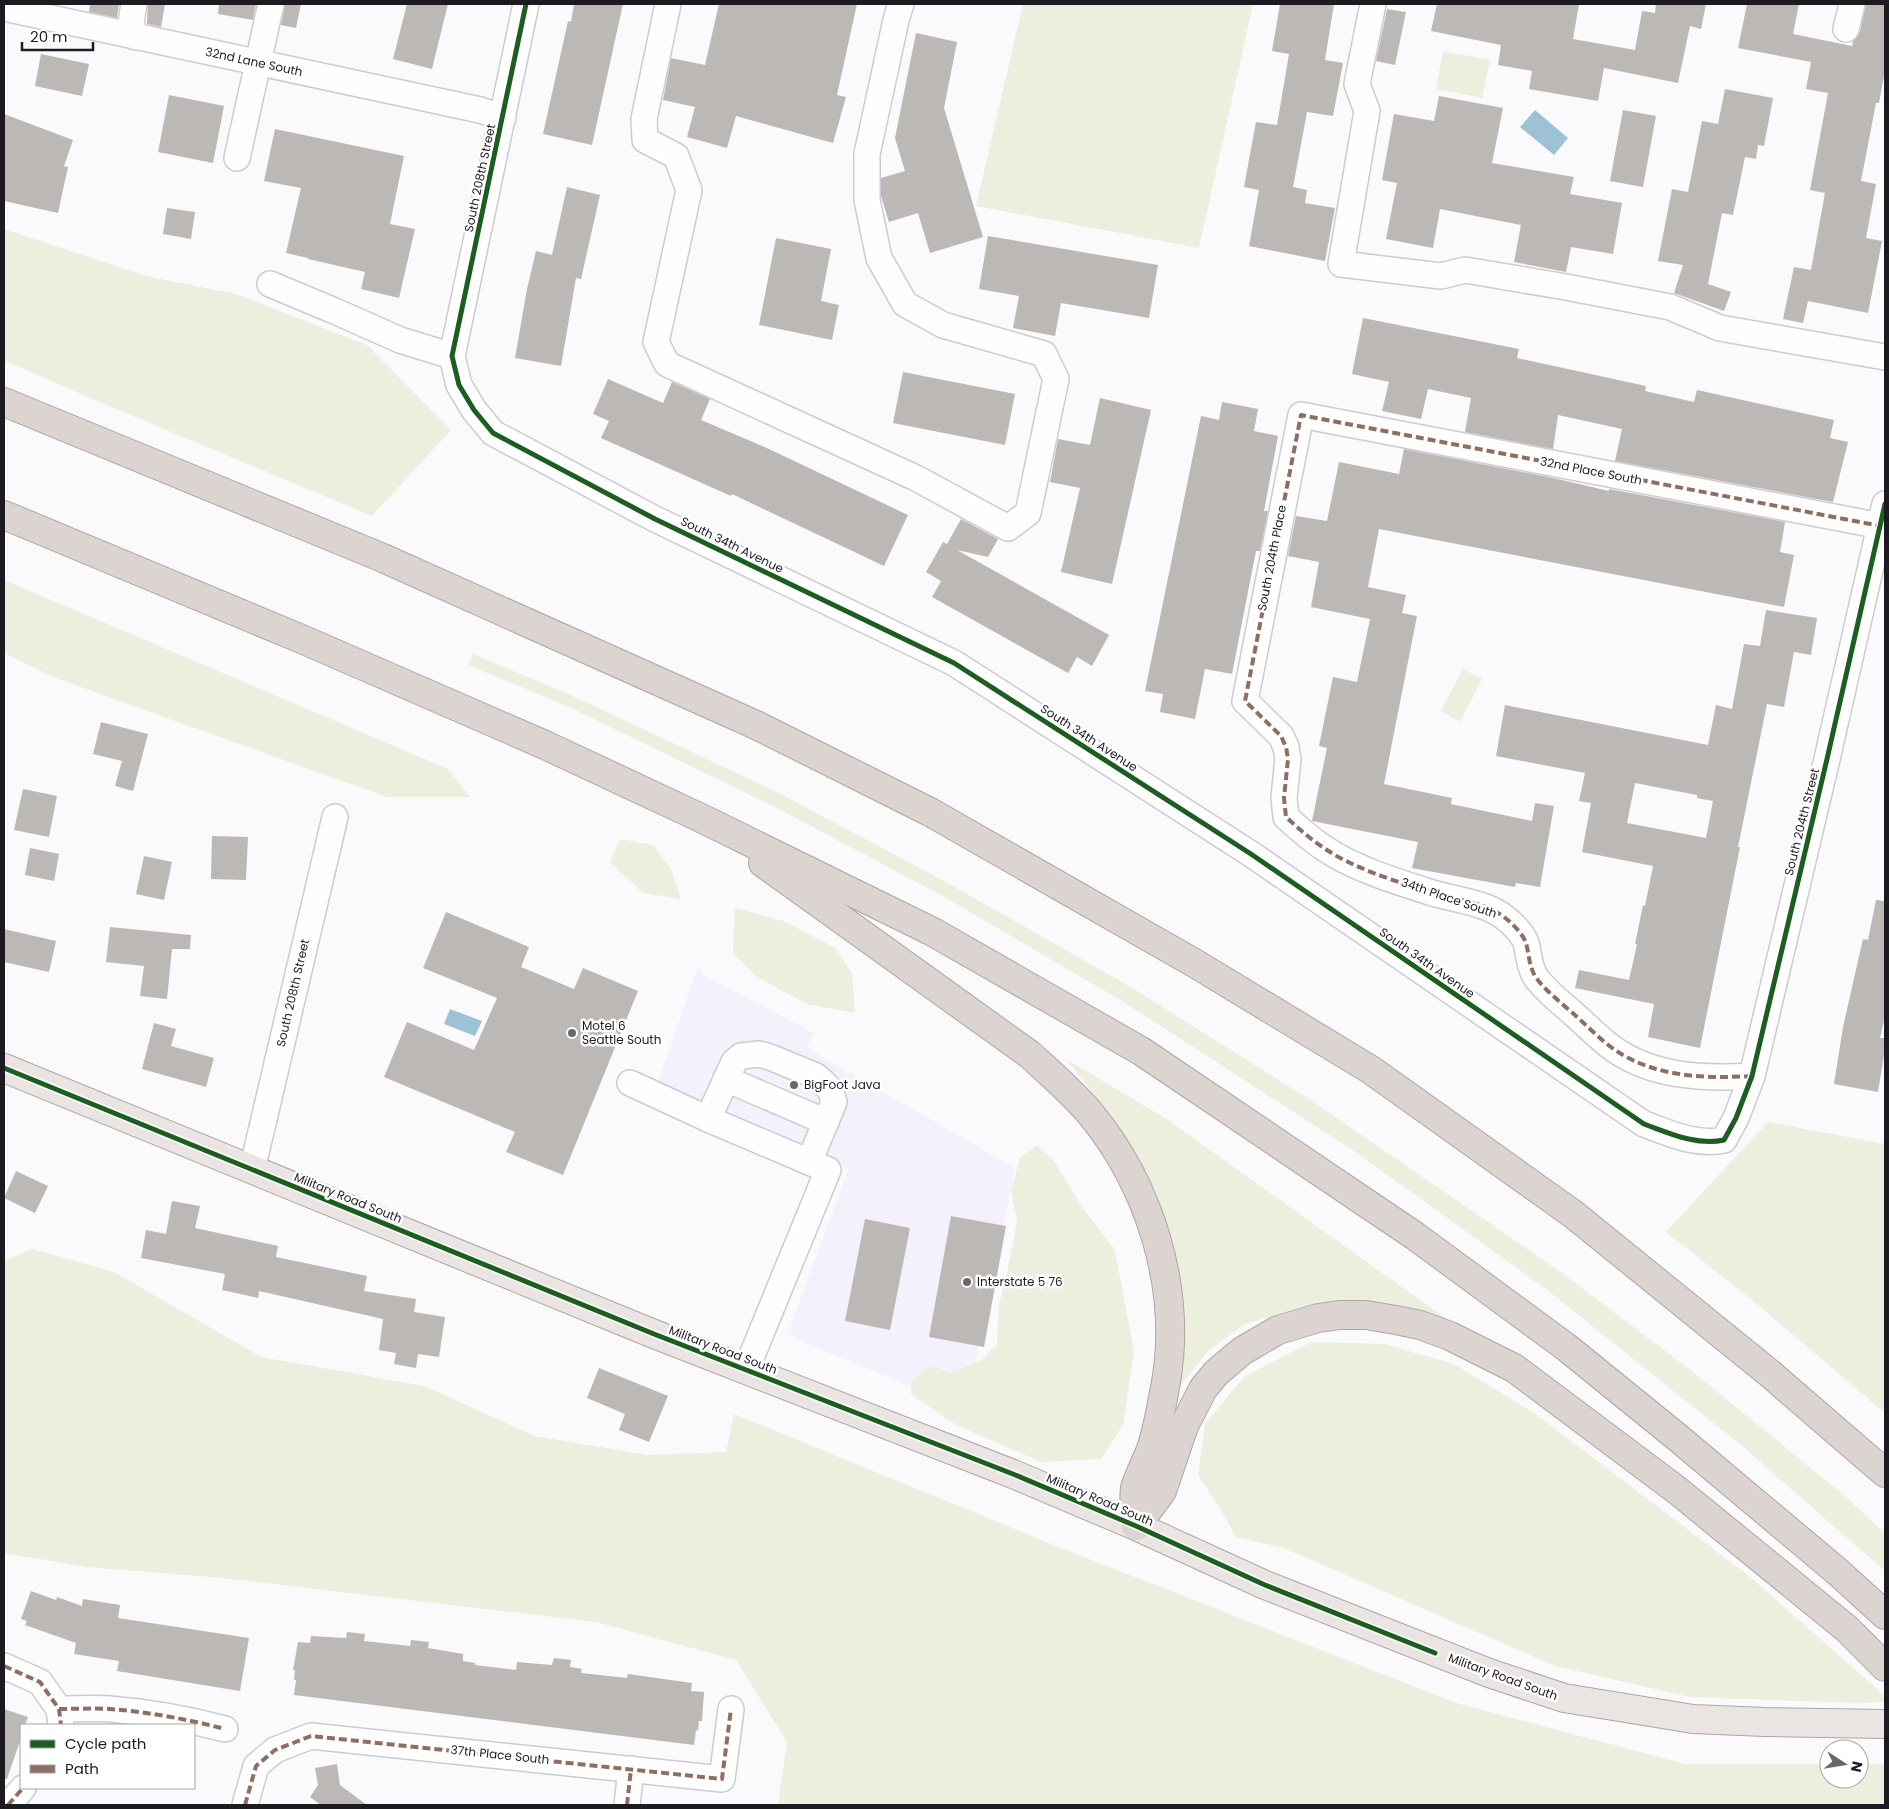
<svg xmlns="http://www.w3.org/2000/svg" width="1889" height="1809" font-family="Poppins,sans-serif">
	<style>
		.built { fill: #f4f1fc }
		.green { fill: #ecefdd }
		.water { fill: #9ec2d5 }
		.building { fill: #bcb8b6; fill-rule: evenodd }
		.lines { fill: none; stroke-linecap: round; stroke-linejoin: round }
		.minor-casing { stroke: #cdcbd0; stroke-width: 28 }
		.major-casing { stroke: #aea5a3; stroke-width: 30 }
		.highway-casing { stroke: #aea5a3; stroke-width: 30 }
		.minor { stroke: #fefefe; stroke-width: 25 }
		.major { stroke: #eae5e3; stroke-width: 28 }
		.highway { stroke: #dcd4d1; stroke-width: 28 }
		.quiet { stroke: #8d6e63; stroke-width: 4; stroke-dasharray: 8 4; stroke-linecap: butt }
		.cycleway-casing { stroke: #fff; stroke-width: 8 }
		.cycleway { stroke: #1b5e20; stroke-width: 5 }
		.poi-dot { fill: #6a686e; stroke: #fff; stroke-width: 2 }
		.labels { text-anchor: middle; stroke-width: 5; stroke-linejoin: round; paint-order: stroke }
		.street-label { font-size: 12px; fill: #1d1a22; stroke: #fff }
		.poi-label { font-size: 12px; fill: #1d1a22; stroke: #fff; text-anchor: start }
	</style>
	<rect width="100%" height="100%" fill="#faf9fb"/>
	<path class="built" d="M 698,966 L 705,976 L 814,1033 L 807,1048 L 1015,1168 L 966,1409 L 808,1344 L 788,1333 L 848,1170 L 813,1143 L 797,1143 L 657,1085 Z"/>
	<g class="green">
		<path d="M 1023,4 L 1253,4 L 1199,248 L 976,206 Z"/>
		<path d="M 1443,51 L 1490,60 L 1482,98 L 1436,89 Z"/>
		<path d="M 4,229 L 146,276 L 236,294 L 367,345 L 451,430 L 372,516 L 83,395 L 10,363 L 4,360 Z"/>
		<path d="M 4,580 L 448,769 L 470,797 L 387,797 L 53,677 L 4,653 Z"/>
		<path d="M 473,654 L 566,693 L 779,793 L 946,882 L 1129,986 L 1312,1101 L 1558,1270 L 1693,1372 L 1840,1492 L 1885,1533 L 1885,1571 L 1742,1446 L 1546,1289 L 1354,1151 L 1122,1001 L 941,895 L 775,807 L 567,706 L 468,665 Z"/>
		<path d="M 1463,669 L 1482,679 L 1460,722 L 1441,711 Z"/>
		<path d="M 620,839 L 653,845 L 671,869 L 681,899 L 643,893 L 610,862 Z"/>
		<path d="M 735,908 L 784,921 L 835,948 L 852,973 L 855,1013 L 807,1004 L 757,977 L 733,953 Z"/>
		<path d="M 1066,1059 L 1168,1120 L 1451,1322 L 1379,1302 L 1319,1302 L 1245,1324 L 1208,1351 L 1173,1395 L 1179,1285 L 1159,1198 L 1116,1123 Z"/>
		<path d="M 1768,1122 L 1885,1144 L 1885,1413 L 1751,1299 L 1666,1232 Z"/>
		<path d="M 1037,1145 L 1054,1161 L 1082,1207 L 1115,1250 L 1134,1352 L 1123,1425 L 1101,1459 L 1041,1462 L 956,1425 L 911,1394 L 912,1380 L 922,1372 L 933,1366 L 951,1373 L 983,1359 L 997,1344 L 999,1304 L 1007,1273 L 1017,1221 L 1011,1191 L 1020,1158 Z"/>
		<path d="M 32,1249 L 114,1272 L 261,1357 L 424,1386 L 535,1436 L 649,1455 L 726,1452 L 734,1414 L 1056,1546 L 1456,1703 L 1685,1764 L 1829,1764 L 1829,1779 L 1859,1779 L 1859,1764 L 1885,1764 L 1885,1805 L 778,1805 L 787,1742 L 736,1660 L 596,1622 L 223,1578 L 87,1567 L 4,1553 L 4,1261 Z"/>
		<path d="M 1311,1342 L 1384,1344 L 1454,1364 L 1534,1413 L 1749,1576 L 1885,1696 L 1885,1702 L 1857,1703 L 1690,1697 L 1555,1666 L 1284,1548 L 1236,1537 L 1219,1507 L 1198,1475 L 1205,1424 L 1244,1377 Z"/>
	</g>
	<g class="water">
		<path d="M 1535,110 L 1568,138 L 1554,155 L 1520,127 Z"/>
		<path d="M 450,1009 L 482,1021 L 475,1036 L 444,1024 Z"/>
	</g>
	<g class="building">
		<path d="M 90,4 L 119,4 L 117,18 L 89,12 Z"/>
		<path d="M 148,4 L 165,4 L 161,27 L 147,24 Z"/>
		<path d="M 219,4 L 256,4 L 253,20 L 218,14 Z"/>
		<path d="M 285,4 L 301,4 L 296,28 L 281,25 Z"/>
		<path d="M 407,4 L 448,4 L 432,69 L 393,59 Z"/>
		<path d="M 574,4 L 623,4 L 592,145 L 543,134 L 568,21 L 571,22 Z"/>
		<path d="M 719,4 L 857,4 L 837,95 L 846,97 L 833,143 L 736,116 L 727,148 L 687,137 L 695,107 L 663,100 L 671,58 L 705,65 Z"/>
		<path d="M 1280,4 L 1334,4 L 1325,60 L 1343,63 L 1333,116 L 1307,112 L 1293,187 L 1307,190 L 1305,203 L 1335,208 L 1325,261 L 1249,246 L 1259,190 L 1244,187 L 1256,122 L 1277,125 L 1289,54 L 1272,51 Z"/>
		<path d="M 1437,4 L 1579,4 L 1573,39 L 1635,50 L 1642,11 L 1655,13 L 1656,4 L 1706,4 L 1701,29 L 1690,26 L 1678,83 L 1604,68 L 1598,101 L 1529,89 L 1532,71 L 1498,65 L 1501,45 L 1431,31 Z"/>
		<path d="M 1747,4 L 1799,4 L 1793,34 L 1852,46 L 1853,41 L 1860,32 L 1866,4 L 1885,4 L 1885,70 L 1879,103 L 1876,103 L 1861,181 L 1876,184 L 1866,238 L 1882,241 L 1868,313 L 1808,301 L 1803,323 L 1783,319 L 1794,267 L 1811,270 L 1825,193 L 1810,190 L 1828,93 L 1806,89 L 1811,62 L 1738,48 Z"/>
		<path d="M 1387,9 L 1406,12 L 1395,65 L 1376,61 Z"/>
		<path d="M 916,33 L 957,42 L 944,108 L 983,237 L 930,253 L 918,213 L 889,222 L 881,196 L 881,178 L 905,171 L 895,138 Z"/>
		<path d="M 41,54 L 89,64 L 82,96 L 35,86 Z"/>
		<path d="M 1725,89 L 1773,98 L 1764,146 L 1758,145 L 1756,159 L 1745,157 L 1733,215 L 1722,213 L 1708,284 L 1731,292 L 1724,311 L 1674,293 L 1683,265 L 1658,261 L 1672,189 L 1688,192 L 1702,121 L 1718,124 Z"/>
		<path d="M 169,95 L 224,106 L 213,163 L 158,152 Z"/>
		<path d="M 1439,96 L 1503,108 L 1492,163 L 1574,177 L 1570,194 L 1622,203 L 1613,254 L 1571,247 L 1566,272 L 1514,262 L 1521,225 L 1440,209 L 1433,248 L 1386,239 L 1397,183 L 1382,180 L 1394,114 L 1434,121 Z"/>
		<path d="M 1623,110 L 1656,116 L 1643,187 L 1610,181 Z"/>
		<path d="M 4,114 L 73,140 L 64,166 L 68,167 L 58,213 L 4,201 Z"/>
		<path d="M 275,129 L 404,156 L 390,224 L 415,229 L 399,298 L 361,289 L 365,272 L 308,259 L 308,258 L 286,253 L 301,188 L 264,181 Z"/>
		<path d="M 567,187 L 600,195 L 581,279 L 576,278 L 561,366 L 515,358 L 527,289 L 536,251 L 552,255 Z"/>
		<path d="M 167,208 L 195,212 L 191,239 L 163,234 Z"/>
		<path d="M 988,236 L 1158,265 L 1149,318 L 1061,303 L 1055,336 L 1013,328 L 1019,296 L 979,289 Z"/>
		<path d="M 776,238 L 831,249 L 821,301 L 839,305 L 832,340 L 759,325 Z"/>
		<path d="M 1363,318 L 1519,349 L 1517,358 L 1646,386 L 1645,391 L 1694,402 L 1697,390 L 1834,420 L 1830,438 L 1848,442 L 1833,502 L 1615,461 L 1622,429 L 1558,415 L 1553,449 L 1465,432 L 1471,398 L 1428,389 L 1421,419 L 1382,411 L 1389,382 L 1352,374 Z"/>
		<path d="M 903,372 L 1015,394 L 1005,445 L 893,423 Z"/>
		<path d="M 608,379 L 663,403 L 672,382 L 710,399 L 701,420 L 769,449 L 908,515 L 884,566 L 732,494 L 731,496 L 601,438 L 609,421 L 593,414 Z"/>
		<path d="M 1100,398 L 1151,410 L 1112,584 L 1061,572 L 1080,488 L 1050,482 L 1058,439 L 1090,445 Z"/>
		<path d="M 1222,402 L 1258,409 L 1254,431 L 1278,436 L 1264,511 L 1268,511 L 1260,551 L 1256,551 L 1232,674 L 1205,669 L 1195,719 L 1160,712 L 1163,694 L 1145,691 L 1201,416 L 1219,420 Z"/>
		<path d="M 1404,449 L 1553,478 L 1609,491 L 1609,489 L 1785,522 L 1780,552 L 1794,555 L 1784,607 L 1379,529 L 1368,587 L 1406,595 L 1402,613 L 1417,616 L 1384,784 L 1452,798 L 1451,804 L 1532,821 L 1535,803 L 1554,806 L 1540,887 L 1516,883 L 1515,887 L 1412,868 L 1418,842 L 1312,821 L 1327,748 L 1319,746 L 1333,677 L 1357,682 L 1370,619 L 1311,607 L 1319,562 L 1288,556 L 1296,516 L 1327,521 L 1339,462 L 1399,474 Z"/>
		<path d="M 961,519 L 998,539 L 988,557 L 957,550 L 1109,635 L 1092,666 L 1077,657 L 1068,673 L 932,597 L 941,581 L 926,572 L 943,542 L 947,544 Z"/>
		<path d="M 1766,610 L 1817,618 L 1811,655 L 1794,652 L 1784,707 L 1767,704 L 1738,847 L 1740,847 L 1700,1048 L 1648,1037 L 1654,1004 L 1575,988 L 1579,970 L 1629,980 L 1637,944 L 1635,944 L 1643,905 L 1645,906 L 1653,866 L 1582,852 L 1591,803 L 1579,801 L 1585,773 L 1496,756 L 1505,705 L 1708,745 L 1716,705 L 1732,709 L 1744,644 L 1760,646 ZM 1635,783 L 1697,795 L 1697,798 L 1713,801 L 1706,838 L 1627,823 Z"/>
		<path d="M 101,722 L 148,734 L 133,791 L 115,786 L 122,761 L 93,754 Z"/>
		<path d="M 23,789 L 57,796 L 49,837 L 14,830 Z"/>
		<path d="M 212,836 L 248,837 L 246,880 L 211,879 Z"/>
		<path d="M 30,848 L 59,854 L 54,881 L 25,875 Z"/>
		<path d="M 144,856 L 172,862 L 164,900 L 136,894 Z"/>
		<path d="M 1876,900 L 1885,901 L 1885,1016 L 1880,1038 L 1885,1038 L 1885,1049 L 1878,1092 L 1834,1084 L 1843,1027 L 1863,939 L 1868,940 Z"/>
		<path d="M 446,912 L 529,947 L 521,967 L 574,989 L 583,968 L 638,991 L 563,1175 L 506,1152 L 515,1132 L 384,1077 L 407,1022 L 474,1050 L 497,998 L 423,968 Z"/>
		<path d="M 110,927 L 191,935 L 190,949 L 172,949 L 167,999 L 140,996 L 144,966 L 106,962 Z"/>
		<path d="M 4,929 L 56,941 L 49,972 L 4,962 Z"/>
		<path d="M 154,1023 L 176,1029 L 171,1046 L 214,1058 L 206,1087 L 142,1069 Z"/>
		<path d="M 16,1171 L 48,1186 L 35,1213 L 4,1198 Z"/>
		<path d="M 172,1201 L 200,1206 L 195,1228 L 278,1246 L 276,1257 L 367,1276 L 364,1291 L 416,1299 L 414,1312 L 445,1317 L 439,1357 L 418,1354 L 416,1368 L 394,1364 L 396,1353 L 379,1350 L 383,1319 L 259,1291 L 258,1298 L 222,1290 L 225,1274 L 141,1258 L 146,1230 L 166,1234 Z"/>
		<path d="M 951,1216 L 1006,1226 L 984,1347 L 929,1337 Z"/>
		<path d="M 865,1219 L 910,1228 L 890,1330 L 845,1321 Z"/>
		<path d="M 599,1368 L 668,1396 L 649,1442 L 619,1430 L 625,1414 L 587,1398 Z"/>
		<path d="M 31,1591 L 56,1600 L 57,1597 L 82,1606 L 83,1599 L 120,1605 L 118,1618 L 249,1638 L 240,1691 L 117,1671 L 119,1661 L 74,1654 L 76,1643 L 25,1625 L 27,1621 L 21,1619 Z"/>
		<path d="M 347,1632 L 365,1634 L 364,1641 L 410,1646 L 411,1640 L 429,1642 L 428,1648 L 463,1654 L 463,1661 L 475,1663 L 475,1665 L 516,1670 L 517,1662 L 552,1665 L 554,1658 L 571,1660 L 570,1667 L 582,1669 L 581,1673 L 627,1678 L 628,1674 L 692,1683 L 691,1691 L 704,1692 L 702,1721 L 699,1721 L 698,1731 L 696,1730 L 694,1745 L 294,1695 L 296,1680 L 294,1680 L 295,1670 L 293,1670 L 298,1642 L 310,1643 L 311,1636 L 346,1638 Z"/>
		<path d="M 4,1709 L 28,1717 L 25,1725 L 21,1725 L 21,1738 L 7,1779 L 4,1779 Z"/>
		<path d="M 337,1764 L 340,1785 L 367,1805 L 321,1805 L 310,1797 L 318,1785 L 315,1768 Z"/>
	</g>
	<g class="lines">
		<defs>
			<g id="minor">
				<path d="M 134,4 L 131,23 L 136,37"/>
				<path d="M 526,4 L 452,356 L 459,385 L 474,410 L 493,433 L 655,519 L 954,663 L 1251,854 L 1644,1124 C 1669,1133 1696,1146 1724,1140 L 1736,1118 L 1752,1076 L 1827,759 L 1885,504"/>
				<path d="M 668,4 L 644,119 L 645,140 L 676,156 L 689,190 L 656,342 L 667,364 L 916,478 L 1008,528 L 1028,513 L 1056,379 L 1044,354 L 943,325 L 905,304 L 879,258 L 867,200 L 867,154 L 896,20 L 901,4"/>
				<path d="M 1373,4 L 1357,84 L 1367,111 L 1341,264 L 1441,276 L 1465,270 L 1566,287 L 1670,307 L 1720,328 L 1885,357"/>
				<path d="M 4,8 L 480,110 L 503,118"/>
				<path d="M 1846,29 L 1852,4"/>
				<path d="M 237,158 L 271,4"/>
				<path d="M 270,284 L 337,312 L 400,340 L 452,356"/>
				<path d="M 1752,1076 C 1702,1079 1648,1077 1607,1044 C 1596,1035 1586,1025 1576,1016 C 1564,1005 1544,990 1535,976 C 1529,966 1529,954 1526,943 C 1523,934 1512,923 1504,917 C 1486,903 1458,900 1436,894 C 1401,883 1354,869 1324,848 C 1310,839 1298,828 1286,817 L 1284,798 L 1288,759 L 1286,747 L 1281,736 L 1245,701 L 1301,415 L 1881,526"/>
				<path d="M 726,1079 L 826,1122"/>
				<path d="M 630,1083 L 708,1119 L 828,1170 L 746,1370"/>
				<path d="M 708,1119 L 734,1062 L 741,1056 L 759,1054 L 770,1057 L 816,1076 L 825,1084 L 831,1091 L 834,1102 L 809,1162"/>
				<path d="M 252,1170 L 335,817"/>
				<path d="M 4,1666 L 40,1682 L 59,1709 L 61,1725"/>
				<path d="M 59,1709 C 76,1709 93,1708 110,1709 C 148,1712 187,1719 225,1729"/>
				<path d="M 8,1805 L 23,1788"/>
				<path d="M 245,1805 L 256,1766 L 275,1750 L 311,1736 L 722,1779 L 731,1709"/>
				<path d="M 627,1805 L 631,1769"/>
			</g>
			<path id="major" d="M 4,1068 L 654,1334 L 1013,1474 L 1136,1526 L 1265,1585 L 1489,1673 L 1564,1698 L 1693,1719 L 1765,1722 L 1885,1724"/>
			<g id="highway">
				<path d="M 4,402 L 383,558 L 756,725 L 930,812 L 1196,964 L 1371,1070 L 1573,1214 L 1768,1372 L 1885,1473"/>
				<path d="M 4,515 L 304,640 L 545,745 L 701,818 L 933,932 L 1141,1051 L 1415,1236 L 1566,1347 L 1677,1437 L 1839,1573 L 1885,1615"/>
				<path d="M 763,863 L 1029,1054 C 1050,1073 1071,1091 1089,1112 C 1150,1185 1182,1288 1166,1382 C 1162,1404 1158,1428 1151,1449 C 1146,1462 1139,1475 1135,1488 C 1133,1499 1136,1514 1136,1526"/>
				<path d="M 1136,1526 L 1162,1491 L 1184,1426 L 1203,1389 L 1216,1373 L 1242,1351 L 1278,1330 L 1318,1318 L 1340,1315 L 1366,1315 L 1396,1320 L 1420,1325 L 1450,1336 L 1514,1368 L 1678,1491 L 1847,1629 L 1885,1667"/>
			</g>
		</defs>
		<use href="#minor" class="minor-casing"/>
		<use href="#major" class="major-casing"/>
		<use href="#highway" class="highway-casing"/>
		<use href="#minor" class="minor"/>
		<use href="#major" class="major"/>
		<use href="#highway" class="highway"/>
		<g class="quiet">
			<path d="M 1752,1076 C 1702,1079 1648,1077 1607,1044 C 1596,1035 1586,1025 1576,1016 C 1564,1005 1544,990 1535,976 C 1529,966 1529,954 1526,943 C 1523,934 1512,923 1504,917 C 1486,903 1458,900 1436,894 C 1401,883 1354,869 1324,848 C 1310,839 1298,828 1286,817 L 1284,798 L 1288,759 L 1286,747 L 1281,736 L 1245,701 L 1301,415 L 1881,526"/>
			<path d="M 4,1666 L 40,1682 L 59,1709 L 61,1725"/>
			<path d="M 59,1709 C 76,1709 93,1708 110,1709 C 148,1712 187,1719 225,1729"/>
			<path d="M 8,1805 L 23,1788"/>
			<path d="M 245,1805 L 256,1766 L 275,1750 L 311,1736 L 722,1779 L 731,1709"/>
			<path d="M 627,1805 L 631,1769"/>
		</g>
		<defs>
			<g id="cycleway">
				<path d="M 526,4 L 452,356 L 459,385 L 474,410 L 493,433 L 655,519 L 954,663 L 1251,854 L 1644,1124 C 1669,1133 1696,1146 1724,1140 L 1736,1118 L 1752,1076 L 1827,759 L 1885,504"/>
				<path d="M 4,1068 L 654,1334 L 1013,1474 L 1136,1526 L 1265,1585 L 1435,1653"/>
			</g>
		</defs>
		<use href="#cycleway" class="cycleway-casing"/>
		<use href="#cycleway" class="cycleway"/>
	</g>
	<g class="poi-dot">
		<circle cx="572" cy="1033" r="5"/>
		<circle cx="794" cy="1085" r="5"/>
		<circle cx="967" cy="1282" r="5"/>
	</g>
	<g class="labels">
		<g class="street-label">
			<text transform="translate(254 62) rotate(12)" y="4">32nd Lane South</text>
			<text transform="translate(480 178) rotate(-78)" y="4">South 208th Street</text>
			<text transform="translate(1591 471) rotate(11)" y="4">32nd Place South</text>
			<text transform="translate(732 545) rotate(26)" y="4">South 34th Avenue</text>
			<text transform="translate(1272 558) rotate(-79)" y="4">South 204th Place</text>
			<text transform="translate(1089 738) rotate(33)" y="4">South 34th Avenue</text>
			<text transform="translate(1802 822) rotate(-76)" y="4">South 204th Street</text>
			<text transform="translate(1449 898) rotate(19)" y="4">34th Place South</text>
			<text transform="translate(1427 963) rotate(35)" y="4">South 34th Avenue</text>
			<text transform="translate(293 993) rotate(-77)" y="4">South 208th Street</text>
			<text transform="translate(348 1198) rotate(22)" y="4">Military Road South</text>
			<text transform="translate(723 1350) rotate(21)" y="4">Military Road South</text>
			<text transform="translate(1100 1500) rotate(23)" y="4">Military Road South</text>
			<text transform="translate(1503 1677) rotate(20)" y="4">Military Road South</text>
			<text transform="translate(500 1755) rotate(6)" y="4">37th Place South</text>
		</g>
		<g class="poi-label">
			<text x="582" y="1030">Motel 6<tspan x="582" dy="14">Seattle South</tspan></text>
			<text x="804" y="1089">BigFoot Java</text>
			<text x="977" y="1286">Interstate 5 76</text>
		</g>
	</g>
	<rect width="1889" height="1809" fill="none" stroke="#1d1a22" stroke-width="10"/>
	<rect x="20" y="1724" width="175" height="65" fill="#ffffff" stroke="#a5a3a7"/>
	<rect x="30" y="1740" width="25" height="8" fill="#1b5e20" stroke="#a5a3a7"/>
	<text x="65" y="1749" font-size="15" fill="#1d1a22">Cycle path</text>
	<rect x="30" y="1765" width="25" height="8" fill="#8d6e63" stroke="#a5a3a7"/>
	<text x="65" y="1774" font-size="15" fill="#1d1a22">Path</text>
	<g transform="translate(1844 1764) rotate(102)"><circle r="24" fill="#ffffff" stroke="#a5a3a7"/>
	<path d="M0-4L9 19L0 12L-9 19Z" fill="#6a686e"/>
	<text y="-8" font-size="14" font-weight="bold" text-anchor="middle" fill="#1d1a22">N</text>
	</g>
	<path d="M22 42v8h71v-8" fill="none" stroke="#1d1a22" stroke-width="2.5"/>
	<text x="30" y="42" font-size="15" fill="#1d1a22" stroke="#ffffff" stroke-width="4" paint-order="stroke">20 m</text>
</svg>
